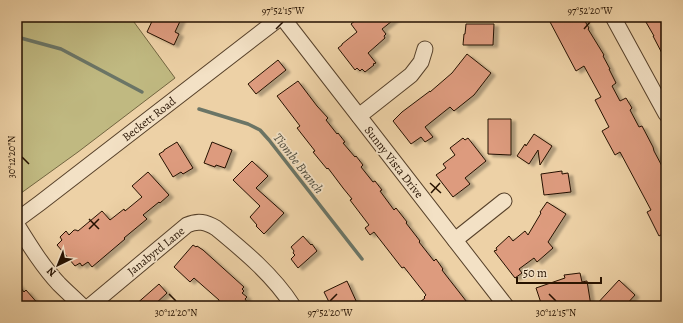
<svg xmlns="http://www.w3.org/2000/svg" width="683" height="323" font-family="Alegreya,serif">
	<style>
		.green { fill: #c0b981; stroke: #726540 }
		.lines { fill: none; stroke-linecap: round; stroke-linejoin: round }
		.stream { stroke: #6b7566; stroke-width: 3.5 }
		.building { fill: #dd9b7e; stroke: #251100; filter: url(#shadow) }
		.minor-casing { stroke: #57412a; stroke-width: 17 }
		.minor { stroke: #f3e1c5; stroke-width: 15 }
		.ticks { fill: none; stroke: #251100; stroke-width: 1.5 }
		.labels { text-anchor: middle; stroke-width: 3.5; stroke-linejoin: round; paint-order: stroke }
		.street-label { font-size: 12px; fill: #251100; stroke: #f3e1c5 }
		.water-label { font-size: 13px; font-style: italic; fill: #4e4b3c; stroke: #f3e1c5 }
		.neatline { fill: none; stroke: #251100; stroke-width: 1.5 }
		.ticks-label { font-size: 10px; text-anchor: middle; fill: #251100 }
	</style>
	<defs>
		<filter id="shadow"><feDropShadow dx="4.5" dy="2.5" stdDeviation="1" flood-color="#0004"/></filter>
	</defs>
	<rect width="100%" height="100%" fill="#edd1a6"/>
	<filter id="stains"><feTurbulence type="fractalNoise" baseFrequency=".005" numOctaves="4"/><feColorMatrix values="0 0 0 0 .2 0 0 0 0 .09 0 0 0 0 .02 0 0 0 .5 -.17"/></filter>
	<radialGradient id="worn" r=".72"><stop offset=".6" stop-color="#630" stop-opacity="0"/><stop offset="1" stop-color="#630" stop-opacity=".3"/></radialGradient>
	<path class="green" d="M 17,17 L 99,17 C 110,23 120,23 131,18 L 175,78 L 78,152 L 17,196 Z"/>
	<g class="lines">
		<g class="stream">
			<path d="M 17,37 L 61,49 L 142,92"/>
			<path d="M 199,109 L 248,124 L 260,130 L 269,140 L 362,259"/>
		</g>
	</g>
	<g class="building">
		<path d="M 154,17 L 182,17 L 175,32 L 179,34 L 174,45 L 147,32 Z"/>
		<path d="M 360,17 L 397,17 L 382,29 L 386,34 L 384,36 L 385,38 L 368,53 L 376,63 L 373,64 L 374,65 L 365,72 L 362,69 L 360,71 L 357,68 L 355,70 L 338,48 L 342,45 L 342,44 L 357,32 L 351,24 Z"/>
		<path d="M 553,17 L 578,17 L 580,20 L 583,18 L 589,28 L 588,29 L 604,55 L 603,56 L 610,69 L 609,69 L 616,83 L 612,86 L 620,101 L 626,98 L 632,108 L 630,110 L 639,127 L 642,126 L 653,147 L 654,151 L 663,168 L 666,166 L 666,232 L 659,236 L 647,212 L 651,210 L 620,152 L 615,155 L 602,131 L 609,127 L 595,100 L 601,97 L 584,66 L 576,71 L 549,20 Z"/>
		<path d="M 643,17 L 666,17 L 666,61 L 653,36 L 654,36 Z"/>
		<path d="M 466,24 L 494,24 L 493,45 L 463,45 L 464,34 L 465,34 Z"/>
		<path d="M 467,54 L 491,73 L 474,95 L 454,111 L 450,107 L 425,127 L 433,137 L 425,142 L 421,137 L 411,144 L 393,121 L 402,112 L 430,91 L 430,92 L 452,73 Z"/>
		<path d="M 278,60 L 286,70 L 256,94 L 248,84 Z"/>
		<path d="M 298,81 L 317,106 L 328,118 L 326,120 L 337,134 L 338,133 L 345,142 L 343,143 L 355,157 L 356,156 L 363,165 L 361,167 L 373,182 L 375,181 L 382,190 L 380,191 L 394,210 L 396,208 L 407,222 L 406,223 L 420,241 L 419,242 L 434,261 L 436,259 L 443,269 L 442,270 L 445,274 L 470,306 L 415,306 L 425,298 L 424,297 L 426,295 L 404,267 L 402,268 L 374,232 L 370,235 L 365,228 L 369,225 L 350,200 L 352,199 L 343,188 L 328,168 L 327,169 L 313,152 L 315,151 L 297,128 L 300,126 L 277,96 Z"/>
		<path d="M 488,119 L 511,119 L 511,155 L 488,154 Z"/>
		<path d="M 534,134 L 552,146 L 540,165 L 538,150 L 529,164 L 517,156 L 525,144 L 526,146 Z"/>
		<path d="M 463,138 L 465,140 L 468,138 L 486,161 L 465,178 L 470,184 L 453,197 L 436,175 L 446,168 L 443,164 L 455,155 L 450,148 Z"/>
		<path d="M 177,142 L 193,168 L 183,174 L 181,172 L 173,177 L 159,154 L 164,151 L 164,150 Z"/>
		<path d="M 212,142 L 232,150 L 225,168 L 216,165 L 215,167 L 204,163 Z"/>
		<path d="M 252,161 L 268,176 L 256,188 L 284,213 L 264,234 L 256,226 L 257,225 L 250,217 L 260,206 L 233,180 Z"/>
		<path d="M 562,171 L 562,174 L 568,173 L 571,192 L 544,195 L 541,174 Z"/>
		<path d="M 148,172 L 169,195 L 160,203 L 159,202 L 143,215 L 147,219 L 124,238 L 125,239 L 92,267 L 88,262 L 82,266 L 80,263 L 75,266 L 57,245 L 62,240 L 60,237 L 66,231 L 69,235 L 74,230 L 76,230 L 78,231 L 102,211 L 110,220 L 124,209 L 125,211 L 142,197 L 132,186 Z"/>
		<path d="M 547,202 L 566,214 L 548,242 L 553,248 L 537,262 L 534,258 L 519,269 L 522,273 L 515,278 L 494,251 L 497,250 L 496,248 L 509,236 L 513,241 L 525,231 L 528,235 L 541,213 L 540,212 Z"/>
		<path d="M 303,236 L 311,245 L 312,244 L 317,251 L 298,268 L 291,259 L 295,255 L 293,253 L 294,251 L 291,247 Z"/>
		<path d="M 193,245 L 196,247 L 197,246 L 203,250 L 244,287 L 242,289 L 244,291 L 242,293 L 247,297 L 245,299 L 250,306 L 224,306 L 219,301 L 219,300 L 194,278 L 190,282 L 174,267 Z"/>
		<path d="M 580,273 L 582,282 L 587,281 L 591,306 L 542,306 L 536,288 L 565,278 L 564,275 Z"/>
		<path d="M 619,280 L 635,295 L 625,306 L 595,306 Z"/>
		<path d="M 347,281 L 357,303 L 352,306 L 331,306 L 324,292 Z"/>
		<path d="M 17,283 L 24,292 L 26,290 L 40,306 L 17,306 Z"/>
		<path d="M 159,284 L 167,293 L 153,306 L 134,306 Z"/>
	</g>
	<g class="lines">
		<defs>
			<g id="minor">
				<path d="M 282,17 L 506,306"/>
				<path d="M 613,17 L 666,114"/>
				<path d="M 359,116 L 411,75 L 421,62 L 425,49"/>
				<path d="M 17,220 L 40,203 L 281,17"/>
				<path d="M 17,225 C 30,246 43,267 59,284 C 67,292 75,299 82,306"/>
				<path d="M 455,240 L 504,201"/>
				<path d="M 90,306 L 187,225 C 198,220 206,222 216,228 C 244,251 273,275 293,306"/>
			</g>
		</defs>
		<use href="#minor" class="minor-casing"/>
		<use href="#minor" class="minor"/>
	</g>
	<path class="ticks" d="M 276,29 L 283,22M 584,29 L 590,22M 22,157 L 29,164M 430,183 L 441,193M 431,193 L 440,183M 89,219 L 99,229M 89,229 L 99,219M 169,294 L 176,301M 549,294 L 556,301M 330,301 L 337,294"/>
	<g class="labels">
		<g class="street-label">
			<text transform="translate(149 119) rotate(-38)" y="4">Beckett Road</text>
			<text transform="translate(394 162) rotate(52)" y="4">Sunny Vista Drive</text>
			<text transform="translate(156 251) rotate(-39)" y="4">Janabyrd Lane</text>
		</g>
		<g class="water-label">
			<text transform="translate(299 163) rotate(52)" y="5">Tiombe Branch</text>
		</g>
	</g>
	<rect width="683" height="323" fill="none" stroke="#edd1a6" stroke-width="44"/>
	<g transform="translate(58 265) rotate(223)" stroke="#f3e1c5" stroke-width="3" paint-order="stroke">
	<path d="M0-3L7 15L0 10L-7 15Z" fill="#251100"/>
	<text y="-6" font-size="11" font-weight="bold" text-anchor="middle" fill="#251100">N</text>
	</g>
	<path d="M517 277v6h84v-6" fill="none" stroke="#251100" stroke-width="2"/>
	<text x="523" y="277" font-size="12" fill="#251100" stroke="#f3e1c5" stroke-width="3" paint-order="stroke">50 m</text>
	<rect x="22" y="22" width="639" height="279" class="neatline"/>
	<g class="ticks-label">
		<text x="283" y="14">97°52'15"W</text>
		<text x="590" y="14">97°52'20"W</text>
		<text transform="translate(11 157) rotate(-90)" y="4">30°12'20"N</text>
		<text x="176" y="316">30°12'20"N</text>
		<text x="330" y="316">97°52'20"W</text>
		<text x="556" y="316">30°12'15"N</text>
	</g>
	<rect width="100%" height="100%" filter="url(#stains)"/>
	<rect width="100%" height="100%" fill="url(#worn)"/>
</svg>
